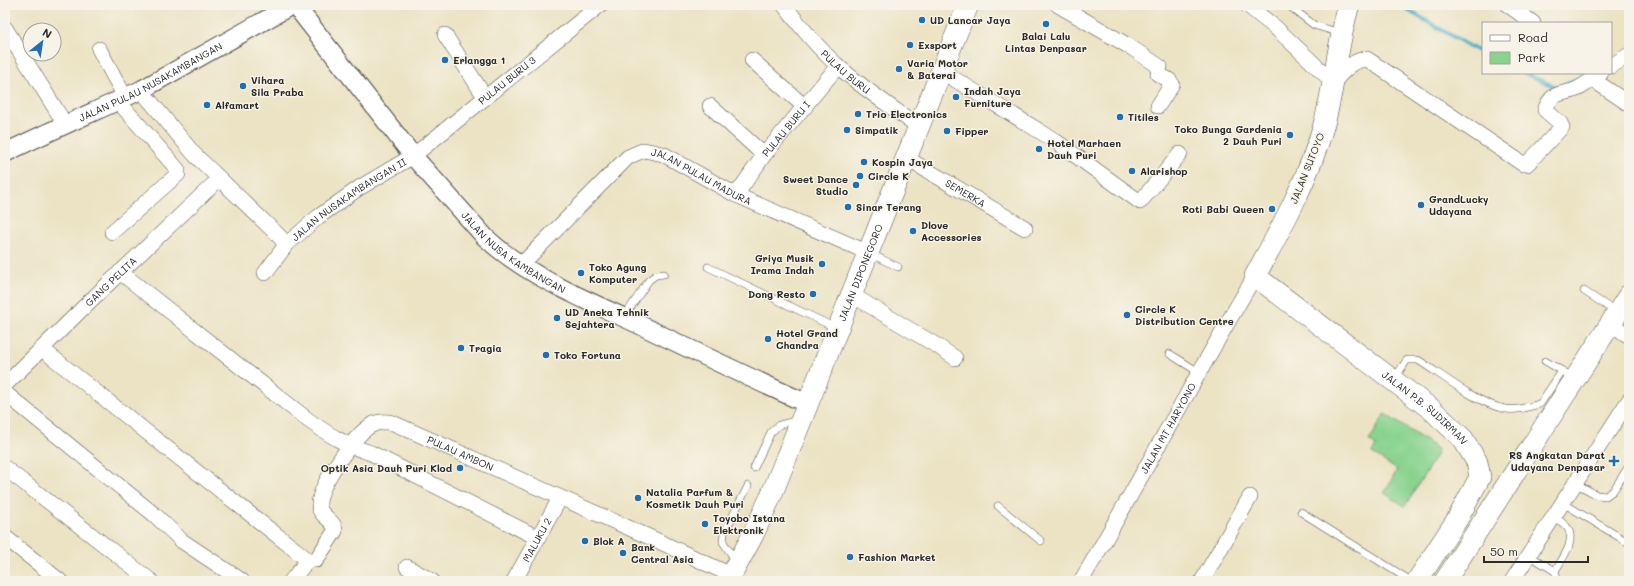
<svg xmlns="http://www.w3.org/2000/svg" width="1634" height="586" font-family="Mali,sans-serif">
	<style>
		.green { fill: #89d38f; stroke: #5a7f5d }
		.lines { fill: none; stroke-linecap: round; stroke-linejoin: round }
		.stream { stroke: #45aec4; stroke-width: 4 }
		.service-casing { stroke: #484742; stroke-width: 8 }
		.minor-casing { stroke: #484742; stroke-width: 16 }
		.tertiary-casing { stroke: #484742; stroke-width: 20 }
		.secondary-casing { stroke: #484742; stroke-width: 22 }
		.service { stroke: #fff; stroke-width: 7 }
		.minor { stroke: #fff; stroke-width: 15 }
		.tertiary { stroke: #fff; stroke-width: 18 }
		.secondary { stroke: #fff; stroke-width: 21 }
		.poi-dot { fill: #1f6fb2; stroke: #f7f3e8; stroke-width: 1.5 }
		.labels { text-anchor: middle; stroke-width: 3; stroke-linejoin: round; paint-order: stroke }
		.poi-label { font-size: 10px; font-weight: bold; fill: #2b2b2b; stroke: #f7f3e8; text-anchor: start }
		.street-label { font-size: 10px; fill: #2b2b2b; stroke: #f7f3e8 }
	</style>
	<rect width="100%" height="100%" fill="#f7f3e8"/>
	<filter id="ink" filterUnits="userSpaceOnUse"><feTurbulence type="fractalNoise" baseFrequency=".025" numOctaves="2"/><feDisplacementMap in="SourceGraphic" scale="8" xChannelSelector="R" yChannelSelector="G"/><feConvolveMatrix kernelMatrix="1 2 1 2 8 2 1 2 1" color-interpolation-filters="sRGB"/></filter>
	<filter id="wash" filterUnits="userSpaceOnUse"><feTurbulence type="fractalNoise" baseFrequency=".012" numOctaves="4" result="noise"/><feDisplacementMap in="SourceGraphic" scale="16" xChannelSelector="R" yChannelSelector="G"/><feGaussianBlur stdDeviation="0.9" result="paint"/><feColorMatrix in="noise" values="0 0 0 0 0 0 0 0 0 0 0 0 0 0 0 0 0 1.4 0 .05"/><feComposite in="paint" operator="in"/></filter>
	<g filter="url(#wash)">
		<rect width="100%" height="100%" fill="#ece3c4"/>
		<path class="green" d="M 1385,414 L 1438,449 L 1436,456 L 1405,506 L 1384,493 L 1397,470 L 1372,453 L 1376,446 L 1369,441 Z"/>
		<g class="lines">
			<g class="stream">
				<path d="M 1399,5 L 1483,54"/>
				<path d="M 1524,73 L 1558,88 L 1589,73"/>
			</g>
		</g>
	</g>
	<g filter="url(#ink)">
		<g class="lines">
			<defs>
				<g id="service">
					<path d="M 1288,5 L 1314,25 L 1340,33"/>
					<path d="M 871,254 L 898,267"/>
					<path d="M 708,267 L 836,328"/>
					<path d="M 1584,291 L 1616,312"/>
					<path d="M 624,317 L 649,280 L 656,275 L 664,274"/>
					<path d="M 1170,354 L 1200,373"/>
					<path d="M 1545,361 L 1566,373"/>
					<path d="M 1394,379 L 1407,360 L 1418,360 C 1442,375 1474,401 1501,408 C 1514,412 1528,407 1540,404 L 1562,371"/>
					<path d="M 754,468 L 771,432 L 779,425 L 797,420"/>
					<path d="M 1575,483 L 1597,495 L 1606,496 L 1613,491 L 1629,466"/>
					<path d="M 1563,503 L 1629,543"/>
					<path d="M 998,506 L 1041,541"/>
					<path d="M 1301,512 L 1411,581"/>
					<path d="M 1554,517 C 1558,520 1564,523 1567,527 C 1577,541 1562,559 1555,571"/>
					<path d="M 1528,555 L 1555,571 L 1557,577 L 1554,581"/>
					<path d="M 736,561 L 723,542 L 724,533 L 748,486"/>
				</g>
				<g id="minor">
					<path id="s1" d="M 784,5 C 800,26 819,49 839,67 C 864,89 891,107 918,126"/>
					<path d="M 1058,5 L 1132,48 L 1160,67 L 1158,74 L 1169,80 L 1172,84 L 1158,106"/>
					<path d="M 1247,5 L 1276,28 L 1333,82 C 1342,73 1353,59 1367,59 L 1523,164 L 1527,164 L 1562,127 L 1560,123 L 1545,110 C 1553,89 1562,96 1577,89 C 1586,85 1593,78 1601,73"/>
					<path d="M 1508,5 L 1533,23"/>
					<path d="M 5,28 L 65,124"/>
					<path d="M 445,35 L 485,97"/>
					<path d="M 99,49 L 125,97"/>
					<path d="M 752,60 L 805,107"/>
					<path d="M 1611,66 L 1629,55"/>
					<path d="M 941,71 L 1054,140 L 1140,202 L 1180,154"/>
					<path d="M 1592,79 L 1629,104"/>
					<path d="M 141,90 L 194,154 L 280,237 L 286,245 L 265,273"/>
					<path d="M 710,106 L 764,155"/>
					<path id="s2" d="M 906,158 L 1025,228"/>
					<path id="s3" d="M 736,195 L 764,155 L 838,66"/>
					<path d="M 112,232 L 178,174 L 178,170 L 118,101"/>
					<path id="s4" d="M 286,245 L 318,217 L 359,188 L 413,156 L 600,5"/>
					<path id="s5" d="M 521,265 L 628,157 L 644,150 L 663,154 L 736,195 L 869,253"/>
					<path d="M 120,272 L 308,420 C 331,436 343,444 371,453 L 538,538"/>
					<path d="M 852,295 L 939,347 L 955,358"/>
					<path d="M 1611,324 L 1629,336"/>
					<path d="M 42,349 L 308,560"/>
					<path id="s6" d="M 5,385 L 90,301 L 219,179"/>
					<path d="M 5,393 L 156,516 L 182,541 L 242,581"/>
					<path d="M 5,468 L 151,581"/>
					<path d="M 5,537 L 60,581"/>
					<path d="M 407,567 L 432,581"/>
					<path id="s7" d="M 291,581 L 308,560 L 316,560 L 335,531 C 336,520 318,517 319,504 C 319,485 354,436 370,426 C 378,421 385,421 393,423 L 656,540 L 731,575"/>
					<path id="s8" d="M 514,581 L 560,498"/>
					<path id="s9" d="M 1081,581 C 1141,480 1195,376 1255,276"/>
					<path d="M 1202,581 L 1250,497"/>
					<path d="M 1512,581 L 1629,400"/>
				</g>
				<g id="tertiary">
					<path id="s10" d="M 295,5 L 413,156 L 485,237 C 527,277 589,301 640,325 C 696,352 752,379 808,404"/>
					<path id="s11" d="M 5,153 C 50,131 96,111 141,90 L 292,5"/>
				</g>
				<g id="secondary">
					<path id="s12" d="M 1349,5 C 1337,44 1335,85 1324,124 C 1309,178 1282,227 1255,276 L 1431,409 L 1463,439 L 1477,462 L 1480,477 L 1458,518 L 1417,581"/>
					<path id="s13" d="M 728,581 L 753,535 L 771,496 C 837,333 901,168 968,5"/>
					<path d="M 1445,581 L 1629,295"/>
				</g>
			</defs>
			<use href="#service" class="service-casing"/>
			<use href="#minor" class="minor-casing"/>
			<use href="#tertiary" class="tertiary-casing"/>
			<use href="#secondary" class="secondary-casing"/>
			<use href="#service" class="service"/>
			<use href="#minor" class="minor"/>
			<use href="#tertiary" class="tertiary"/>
			<use href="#secondary" class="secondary"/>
		</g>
	</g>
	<g class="poi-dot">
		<circle cx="922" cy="20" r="4"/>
		<circle cx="1046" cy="24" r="4"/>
		<circle cx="910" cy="45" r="4"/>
		<circle cx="445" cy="60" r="4"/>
		<circle cx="899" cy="69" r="4"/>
		<circle cx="243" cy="86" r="4"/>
		<circle cx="956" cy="97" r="4"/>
		<circle cx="207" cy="105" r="4"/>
		<circle cx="858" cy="114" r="4"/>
		<circle cx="1120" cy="117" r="4"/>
		<circle cx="847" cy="130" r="4"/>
		<circle cx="947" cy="131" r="4"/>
		<circle cx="1290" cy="135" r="4"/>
		<circle cx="1039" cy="149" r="4"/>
		<circle cx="864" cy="162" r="4"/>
		<circle cx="1132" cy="171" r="4"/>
		<circle cx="860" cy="176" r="4"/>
		<circle cx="856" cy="185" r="4"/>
		<circle cx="1421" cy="205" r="4"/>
		<circle cx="848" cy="207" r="4"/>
		<circle cx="1272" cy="209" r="4"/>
		<circle cx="913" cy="231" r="4"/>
		<circle cx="822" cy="264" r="4"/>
		<circle cx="581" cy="273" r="4"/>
		<circle cx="813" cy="294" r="4"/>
		<circle cx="1127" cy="315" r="4"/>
		<circle cx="557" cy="318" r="4"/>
		<circle cx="768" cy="339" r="4"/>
		<circle cx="461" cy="348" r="4"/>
		<circle cx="546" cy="355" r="4"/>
		<path d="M1612 455h4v4h4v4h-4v4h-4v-4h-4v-4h4z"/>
		<circle cx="460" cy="468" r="4"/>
		<circle cx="638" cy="498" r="4"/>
		<circle cx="705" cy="524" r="4"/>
		<circle cx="585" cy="541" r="4"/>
		<circle cx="623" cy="553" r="4"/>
		<circle cx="850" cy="557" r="4"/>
	</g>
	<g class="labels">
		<g class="poi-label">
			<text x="930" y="24">UD Lancar Jaya</text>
			<text x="1046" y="40" text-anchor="middle">Balai Lalu<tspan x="1046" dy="12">Lintas Denpasar</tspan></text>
			<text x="918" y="49">Exsport</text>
			<text x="453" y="64">Erlangga 1</text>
			<text x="907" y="67">Varia Motor<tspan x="907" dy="12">&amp; Baterai</tspan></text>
			<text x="251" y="84">Vihara<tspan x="251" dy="12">Sila Praba</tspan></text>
			<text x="964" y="95">Indah Jaya<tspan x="964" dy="12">Furniture</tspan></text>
			<text x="215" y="109">Alfamart</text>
			<text x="866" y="118">Trio Electronics</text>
			<text x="1128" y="121">Titiles</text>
			<text x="1282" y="133" text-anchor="end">Toko Bunga Gardenia<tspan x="1282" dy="12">2 Dauh Puri</tspan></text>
			<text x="855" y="134">Simpatik</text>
			<text x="955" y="135">Fipper</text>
			<text x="1047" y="147">Hotel Marhaen<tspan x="1047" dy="12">Dauh Puri</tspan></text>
			<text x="872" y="166">Kospin Jaya</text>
			<text x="1140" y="175">Alarishop</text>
			<text x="868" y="180">Circle K</text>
			<text x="848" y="183" text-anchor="end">Sweet Dance<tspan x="848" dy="12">Studio</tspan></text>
			<text x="1429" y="203">GrandLucky<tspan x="1429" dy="12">Udayana</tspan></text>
			<text x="856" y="211">Sinar Terang</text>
			<text x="1264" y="213" text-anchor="end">Roti Babi Queen</text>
			<text x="921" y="229">Dlove<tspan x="921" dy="12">Accessories</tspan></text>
			<text x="814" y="262" text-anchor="end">Griya Musik<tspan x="814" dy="12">Irama Indah</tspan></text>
			<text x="589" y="271">Toko Agung<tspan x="589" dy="12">Komputer</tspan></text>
			<text x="805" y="298" text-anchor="end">Dong Resto</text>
			<text x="1135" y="313">Circle K<tspan x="1135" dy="12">Distribution Centre</tspan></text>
			<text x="565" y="316">UD Aneka Tehnik<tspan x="565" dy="12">Sejahtera</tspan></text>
			<text x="776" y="337">Hotel Grand<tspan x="776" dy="12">Chandra</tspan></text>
			<text x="469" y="352">Tragia</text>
			<text x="554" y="359">Toko Fortuna</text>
			<text x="1605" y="459" text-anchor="end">RS Angkatan Darat<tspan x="1605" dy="12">Udayana Denpasar</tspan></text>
			<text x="452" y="472" text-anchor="end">Optik Asia Dauh Puri Klod</text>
			<text x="646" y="496">Natalia Parfum &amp;<tspan x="646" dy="12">Kosmetik Dauh Puri</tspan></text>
			<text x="713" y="522">Toyobo Istana<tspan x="713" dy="12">Elektronik</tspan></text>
			<text x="593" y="545">Blok A</text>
			<text x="631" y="551">Bank<tspan x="631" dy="12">Central Asia</tspan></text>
			<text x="858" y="561">Fashion Market</text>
		</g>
		<g class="street-label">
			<text dy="4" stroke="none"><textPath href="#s1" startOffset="91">PULAU BURU</textPath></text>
			<text dy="4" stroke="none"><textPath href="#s4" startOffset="276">PULAU BURU 3</textPath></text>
			<text dy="4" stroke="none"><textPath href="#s11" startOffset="162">JALAN PULAU NUSAKAMBANGAN</textPath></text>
			<text dy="4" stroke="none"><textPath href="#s3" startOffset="83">PULAU BURU I</textPath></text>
			<text transform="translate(1307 168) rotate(-68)" y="4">JALAN SUTOYO</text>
			<text dy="4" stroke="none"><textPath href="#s5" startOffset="233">JALAN PULAU MADURA</textPath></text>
			<text dy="4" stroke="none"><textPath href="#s2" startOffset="69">SEMERKA</textPath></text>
			<text dy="4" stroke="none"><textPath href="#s4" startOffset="78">JALAN NUSAKAMBANGAN II</textPath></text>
			<text dy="4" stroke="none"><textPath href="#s10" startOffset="332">JALAN NUSA KAMBANGAN</textPath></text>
			<text dy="4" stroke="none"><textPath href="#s13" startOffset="336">JALAN DIPONEGORO</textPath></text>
			<text dy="4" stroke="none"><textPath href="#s6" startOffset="148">GANG PELITA</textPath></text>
			<text dy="4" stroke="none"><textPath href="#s12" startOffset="504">JALAN P.B. SUDIRMAN</textPath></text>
			<text dy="4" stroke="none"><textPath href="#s9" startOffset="176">JALAN MT HARYONO</textPath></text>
			<text dy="4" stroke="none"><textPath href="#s7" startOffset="295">PULAU AMBON</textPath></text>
			<text dy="4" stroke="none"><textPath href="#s8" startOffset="47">MALUKU 2</textPath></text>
		</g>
	</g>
	<rect width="1634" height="586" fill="none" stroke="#f7f3e8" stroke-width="20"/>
	<rect x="1482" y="22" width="130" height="52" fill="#f7f3e8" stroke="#a5a39c"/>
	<rect x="1490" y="35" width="20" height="6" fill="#ffffff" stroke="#a5a39c"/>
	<text x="1518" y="42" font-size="12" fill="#2b2b2b">Road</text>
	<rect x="1490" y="52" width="20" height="12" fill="#89d38f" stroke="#a5a39c"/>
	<text x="1518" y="62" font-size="12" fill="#2b2b2b">Park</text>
	<g transform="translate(42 42) rotate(30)"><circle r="19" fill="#f7f3e8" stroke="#a5a39c"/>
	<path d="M0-3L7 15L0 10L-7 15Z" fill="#1f6fb2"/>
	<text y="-6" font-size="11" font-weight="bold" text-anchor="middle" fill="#2b2b2b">N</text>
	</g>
	<path d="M1484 556v6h104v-6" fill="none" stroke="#2b2b2b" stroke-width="2"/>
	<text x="1490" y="556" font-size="12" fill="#2b2b2b" stroke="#f7f3e8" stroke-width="3" paint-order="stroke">50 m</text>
</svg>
